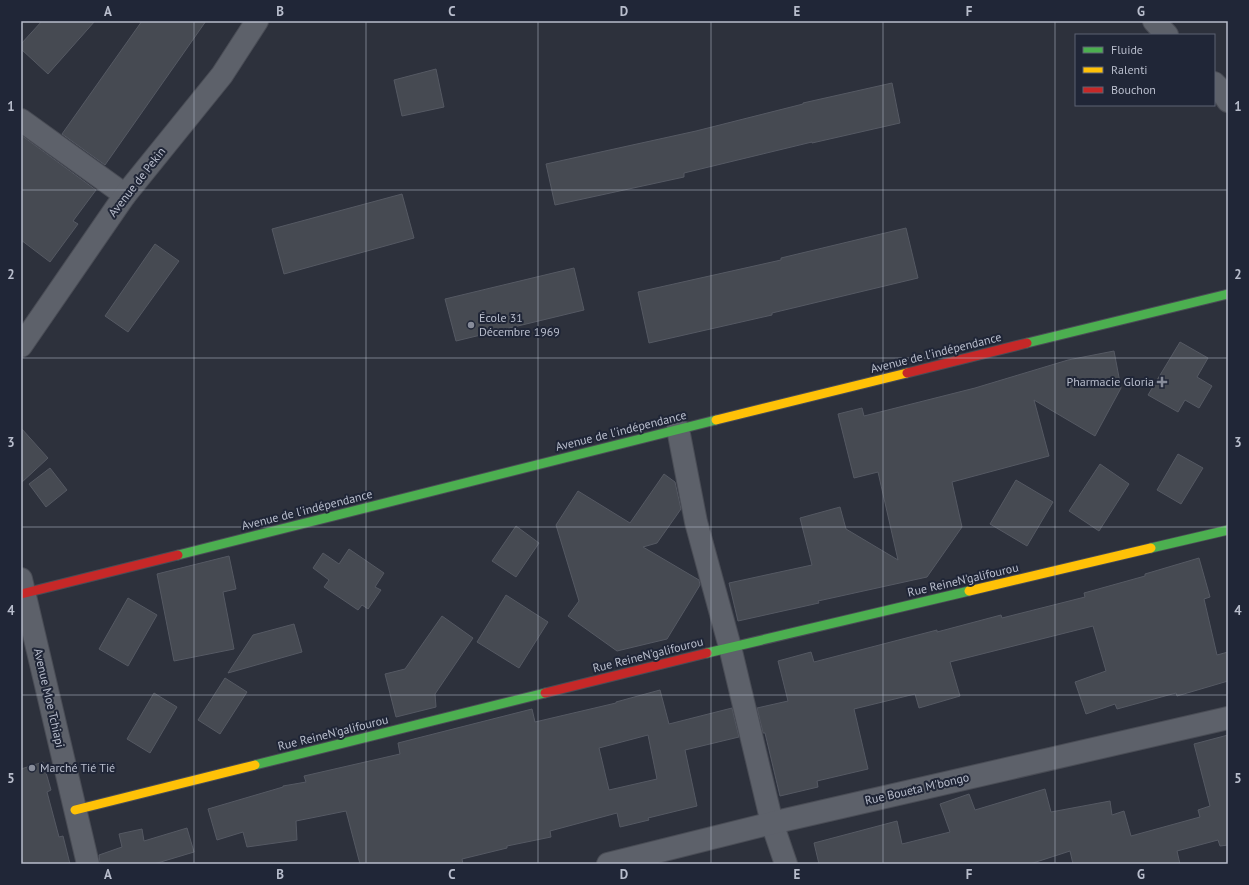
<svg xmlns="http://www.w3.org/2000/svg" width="1249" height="885" font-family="'PT Sans',sans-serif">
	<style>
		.building { fill: #464a52; stroke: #555963; fill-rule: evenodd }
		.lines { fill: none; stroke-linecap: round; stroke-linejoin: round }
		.street-casing { stroke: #494c55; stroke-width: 24 }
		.fast-casing { stroke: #494c55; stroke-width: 11 }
		.slow-casing { stroke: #494c55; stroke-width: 11 }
		.jam-casing { stroke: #494c55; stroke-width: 11 }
		.street { stroke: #5d616a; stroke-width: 22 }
		.fast { stroke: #4caf50; stroke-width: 9 }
		.slow { stroke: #ffc107; stroke-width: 9 }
		.jam { stroke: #c62828; stroke-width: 9 }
		.grid { fill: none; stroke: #b8bdcc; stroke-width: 1; stroke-opacity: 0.55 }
		.poi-dot { fill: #878c9a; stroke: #202637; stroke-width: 1.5 }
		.labels { text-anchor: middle; stroke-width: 4; stroke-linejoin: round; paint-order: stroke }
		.street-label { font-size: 12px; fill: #b8bdcc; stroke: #202637 }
		.poi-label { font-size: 12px; fill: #b8bdcc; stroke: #202637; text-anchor: start }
		.neatline { fill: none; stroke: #b8bdcc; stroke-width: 1.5 }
		.grid-label { font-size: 13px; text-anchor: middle; font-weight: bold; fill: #b8bdcc }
	</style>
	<rect width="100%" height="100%" fill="#2d313c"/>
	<g class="building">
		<path d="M 42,21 L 95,21 L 48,74 L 21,49 L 21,44 Z"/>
		<path d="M 142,21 L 206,21 L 105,165 L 62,134 Z"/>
		<path d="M 436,69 L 444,107 L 402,116 L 394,80 Z"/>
		<path d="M 892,83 L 900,123 L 812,143 L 812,142 L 684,173 L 684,177 L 555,205 L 546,164 L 696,131 L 803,104 L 803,103 Z"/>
		<path d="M 21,135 L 96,190 L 73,221 L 78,224 L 50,262 L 21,240 Z"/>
		<path d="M 402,194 L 414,238 L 284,274 L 272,229 Z"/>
		<path d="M 906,228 L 918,278 L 772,313 L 772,315 L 649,343 L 638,292 L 781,260 L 781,258 Z"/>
		<path d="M 155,244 L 179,261 L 128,332 L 105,316 Z"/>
		<path d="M 574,268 L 584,310 L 456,341 L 445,299 Z"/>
		<path d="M 1180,342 L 1208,358 L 1197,377 L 1212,386 L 1199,408 L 1185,400 L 1178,412 L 1148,395 Z"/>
		<path d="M 1114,351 L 1121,388 L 1095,436 L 1034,400 L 1049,456 L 952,482 L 962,527 L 927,577 L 818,601 L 819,603 L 738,621 L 729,583 L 812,565 L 800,518 L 840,507 L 846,529 L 898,560 L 878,472 L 854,478 L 838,414 L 862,408 L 864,416 L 975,388 L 1068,360 Z"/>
		<path d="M 21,428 L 48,458 L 21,483 Z"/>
		<path d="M 1178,454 L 1203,468 L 1181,504 L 1157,490 Z"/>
		<path d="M 1100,464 L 1129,484 L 1099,531 L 1069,511 Z"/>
		<path d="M 50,468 L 67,490 L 46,507 L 29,484 Z"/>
		<path d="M 664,474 L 675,482 L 681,509 L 657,543 L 643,547 L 699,580 L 700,585 L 667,639 L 617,651 L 568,616 L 579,601 L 556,525 L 578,491 L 630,523 Z"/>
		<path d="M 1016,480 L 1053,502 L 1027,546 L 990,524 Z"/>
		<path d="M 516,526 L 539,543 L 516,577 L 492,561 Z"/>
		<path d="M 349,549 L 384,573 L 375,587 L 381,590 L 368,609 L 362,605 L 358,610 L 324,587 L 329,580 L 313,568 L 323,553 L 339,564 Z"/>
		<path d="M 229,556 L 236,589 L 223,592 L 234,649 L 174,661 L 157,574 Z"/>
		<path d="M 1199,558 L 1210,597 L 1204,599 L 1217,655 L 1228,652 L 1228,681 L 1177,696 L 1176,693 L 1117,709 L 1115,704 L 1086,714 L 1075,682 L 1106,671 L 1093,626 L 950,662 L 960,696 L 919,708 L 915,694 L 854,709 L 868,769 L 817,781 L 818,787 L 780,796 L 765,733 L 763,733 L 757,708 L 788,701 L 778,661 L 811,652 L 814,662 L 937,630 L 937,632 L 1001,615 L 1002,618 L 1085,597 L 1084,593 L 1145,576 L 1145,574 Z"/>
		<path d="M 506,595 L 548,622 L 519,668 L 477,642 Z"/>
		<path d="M 128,598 L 157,615 L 128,666 L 99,649 Z"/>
		<path d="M 442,616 L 473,638 L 435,694 L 436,707 L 396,717 L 385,674 L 405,669 Z"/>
		<path d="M 294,624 L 302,652 L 228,673 L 253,635 Z"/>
		<path d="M 225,678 L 247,692 L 220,734 L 198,720 Z"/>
		<path d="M 660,690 L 669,724 L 732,708 L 739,737 L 685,750 L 697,806 L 648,818 L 649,820 L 620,827 L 617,813 L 550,831 L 551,837 L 507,846 L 507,848 L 462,859 L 463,864 L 360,864 L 346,811 L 296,821 L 297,840 L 247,847 L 243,832 L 217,840 L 208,809 L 283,787 L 283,786 L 306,782 L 304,776 L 400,754 L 398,743 L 532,709 L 535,722 L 616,703 L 616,702 ZM 648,735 L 657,779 L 609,790 L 599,748 Z"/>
		<path d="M 154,693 L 177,707 L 150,753 L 127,739 Z"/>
		<path d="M 1228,735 L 1228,845 L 1220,846 L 1218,840 L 1177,851 L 1180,864 L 1073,864 L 1070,851 L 1030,864 L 819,864 L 814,843 L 897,821 L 902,844 L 950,832 L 940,804 L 969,794 L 975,810 L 1045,789 L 1051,812 L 1110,801 L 1112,815 L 1124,811 L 1131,836 L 1200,817 L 1198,810 L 1210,806 L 1194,744 Z"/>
		<path d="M 43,762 L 51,790 L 47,792 L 59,837 L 63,836 L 70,864 L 23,864 L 21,854 L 21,769 Z"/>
		<path d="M 187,828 L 194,852 L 154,864 L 100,864 L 99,855 L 122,847 L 119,834 L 142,829 L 144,841 Z"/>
	</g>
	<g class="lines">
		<defs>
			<g id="street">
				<path d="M 1154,21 L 1167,35"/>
				<path d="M 1214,83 L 1220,89 L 1228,101"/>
				<path d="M 21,120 L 125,195"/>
				<path d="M 21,346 L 125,195 L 222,75 L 257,21"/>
				<path d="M 678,429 L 696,522 L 730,647 L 772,823 L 786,864"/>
				<path d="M 21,579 L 88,864"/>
				<path d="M 608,864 L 772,823 L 1228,718"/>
			</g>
			<g id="fast">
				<path d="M 1027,343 L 1228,294"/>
				<path d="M 1151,548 L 1228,530"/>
				<path d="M 178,555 L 716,420"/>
				<path d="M 707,653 L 969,591"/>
				<path d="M 255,765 L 545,693"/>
			</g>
			<g id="slow">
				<path d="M 716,420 L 907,373"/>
				<path d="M 969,591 L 1151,548"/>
				<path d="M 75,810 L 255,765"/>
			</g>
			<g id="jam">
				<path d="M 907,373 L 1027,343"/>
				<path d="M 21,594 L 178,555"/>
				<path d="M 545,693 L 707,653"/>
			</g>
		</defs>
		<use href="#street" class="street-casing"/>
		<use href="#fast" class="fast-casing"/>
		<use href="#slow" class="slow-casing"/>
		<use href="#jam" class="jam-casing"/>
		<use href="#street" class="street"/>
		<use href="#fast" class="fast"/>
		<use href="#slow" class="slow"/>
		<use href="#jam" class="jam"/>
	</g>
	<path class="grid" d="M 194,21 L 194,864M 366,21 L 366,864M 538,21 L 538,864M 711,21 L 711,864M 883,21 L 883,864M 1055,21 L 1055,864M 21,190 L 1228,190M 21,358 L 1228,358M 21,527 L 1228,527M 21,695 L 1228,695"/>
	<g class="poi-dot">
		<circle cx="471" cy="325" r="4"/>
		<path d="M1160 376h4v4h4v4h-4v4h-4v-4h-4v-4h4z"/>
		<circle cx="32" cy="768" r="4"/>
	</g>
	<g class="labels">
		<g class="street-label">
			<text transform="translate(137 182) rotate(-52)" y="4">Avenue de Pekin</text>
			<text transform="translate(936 353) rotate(-14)" y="4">Avenue de l'indépendance</text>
			<text transform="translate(621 431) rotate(-14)" y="4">Avenue de l'indépendance</text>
			<text transform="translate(307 510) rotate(-14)" y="4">Avenue de l'indépendance</text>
			<text transform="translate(963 580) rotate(-13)" y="4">Rue ReineN'galifourou</text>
			<text transform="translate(648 655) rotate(-14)" y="4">Rue ReineN'galifourou</text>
			<text transform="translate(49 698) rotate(77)" y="4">Avenue Moe Tchiapi</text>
			<text transform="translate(333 733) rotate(-14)" y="4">Rue ReineN'galifourou</text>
			<text transform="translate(917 789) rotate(-13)" y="4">Rue Boueta M'bongo</text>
		</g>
		<g class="poi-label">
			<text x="479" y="322">École 31<tspan x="479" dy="14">Décembre 1969</tspan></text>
			<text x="1154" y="386" text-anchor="end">Pharmacie Gloria</text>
			<text x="40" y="772">Marché Tié Tié</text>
		</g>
	</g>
	<rect width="1249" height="885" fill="none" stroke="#202637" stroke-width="44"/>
	<rect x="1075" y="34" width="140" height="72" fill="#202637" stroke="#5d6273"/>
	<rect x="1083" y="47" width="20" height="6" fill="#4caf50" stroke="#5d6273"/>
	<text x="1111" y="54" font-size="12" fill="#b8bdcc">Fluide</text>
	<rect x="1083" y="67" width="20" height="6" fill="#ffc107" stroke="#5d6273"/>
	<text x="1111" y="74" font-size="12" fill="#b8bdcc">Ralenti</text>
	<rect x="1083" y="87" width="20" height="6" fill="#c62828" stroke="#5d6273"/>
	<text x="1111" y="94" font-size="12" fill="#b8bdcc">Bouchon</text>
	<rect x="22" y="22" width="1205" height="841" class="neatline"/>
	<g class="grid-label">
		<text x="108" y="16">A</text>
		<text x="280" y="16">B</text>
		<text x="452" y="16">C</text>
		<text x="624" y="16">D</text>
		<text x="797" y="16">E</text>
		<text x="969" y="16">F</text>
		<text x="1141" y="16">G</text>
		<text x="11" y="111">1</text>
		<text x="1238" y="111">1</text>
		<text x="11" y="279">2</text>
		<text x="1238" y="279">2</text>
		<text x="11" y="447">3</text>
		<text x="1238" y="447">3</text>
		<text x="11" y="615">4</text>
		<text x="1238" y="615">4</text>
		<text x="11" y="783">5</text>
		<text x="1238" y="783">5</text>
		<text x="108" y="879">A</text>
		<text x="280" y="879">B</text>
		<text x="452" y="879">C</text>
		<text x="624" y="879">D</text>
		<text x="797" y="879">E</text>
		<text x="969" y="879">F</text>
		<text x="1141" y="879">G</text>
	</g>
</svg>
